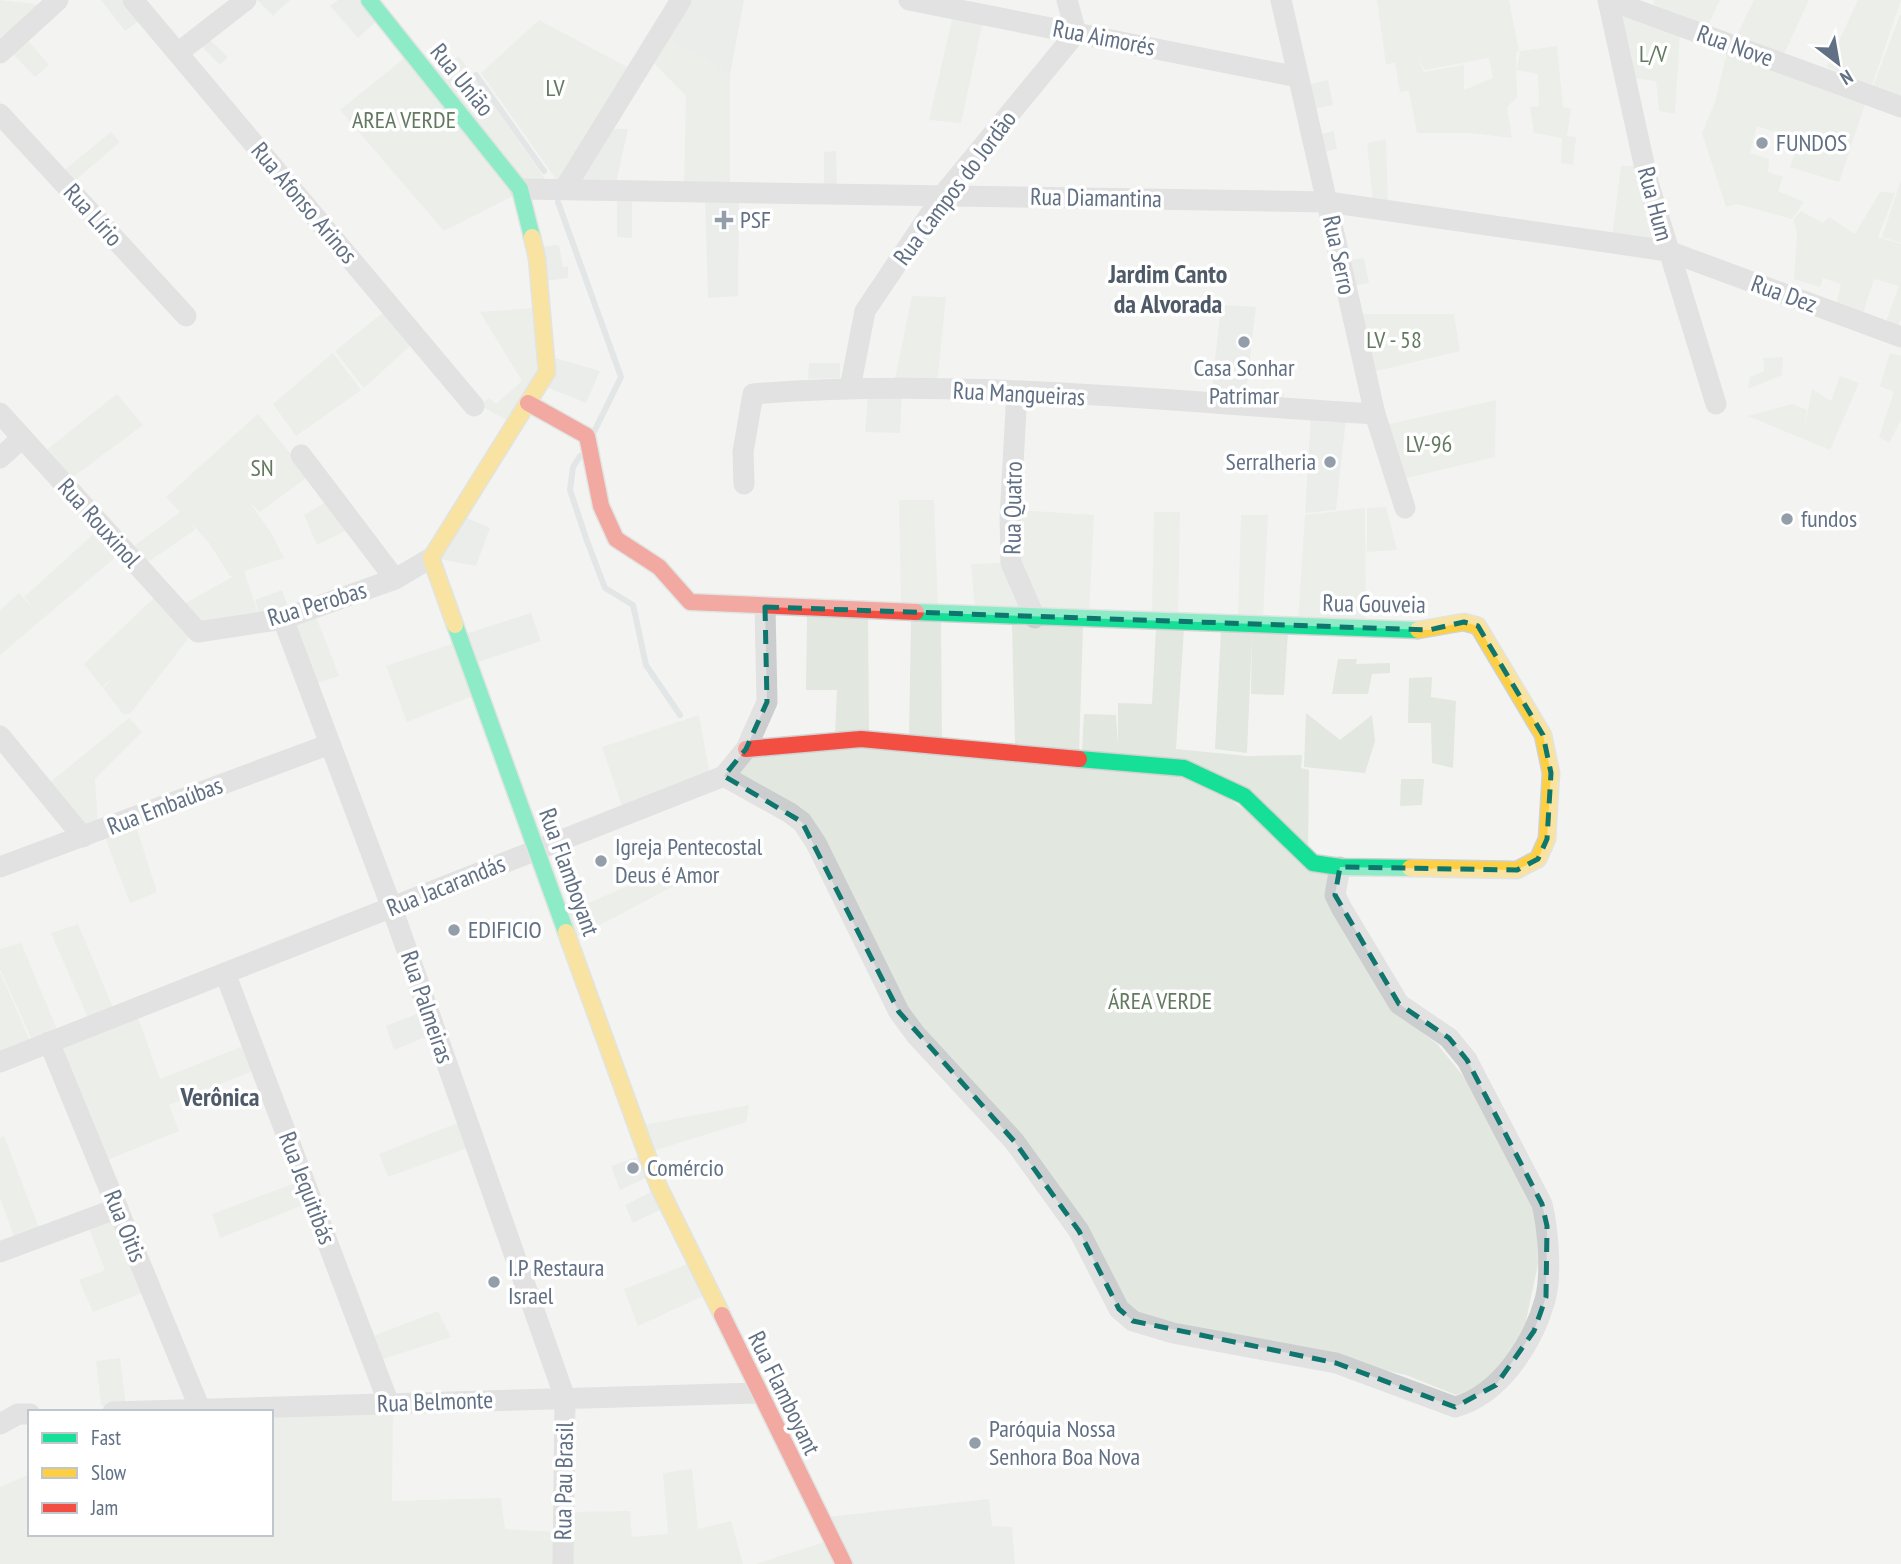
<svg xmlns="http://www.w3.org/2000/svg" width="1901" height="1564" font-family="'PT Sans Narrow',sans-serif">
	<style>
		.built { fill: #e3e5e4 }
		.green { fill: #e2e7df; fill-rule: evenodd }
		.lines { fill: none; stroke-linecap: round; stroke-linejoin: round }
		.stream { stroke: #cfd6da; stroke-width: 6 }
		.fast-casing { stroke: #cfd1d2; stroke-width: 19 }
		.slow-casing { stroke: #cfd1d2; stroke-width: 19 }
		.jam-casing { stroke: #cfd1d2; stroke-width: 19 }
		.street { stroke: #cccdce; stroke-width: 21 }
		.fast { stroke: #16e098; stroke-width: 16 }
		.slow { stroke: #ffcf43; stroke-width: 16 }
		.jam { stroke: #f24e42; stroke-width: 16 }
		.marked { fill: none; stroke: #0f766e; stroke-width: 5; stroke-dasharray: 14 9; stroke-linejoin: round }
		.poi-dot { fill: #949eaa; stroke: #fff; stroke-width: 2.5 }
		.labels { text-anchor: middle; stroke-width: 7; stroke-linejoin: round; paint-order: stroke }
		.street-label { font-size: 24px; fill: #617084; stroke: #fff }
		.park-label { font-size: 24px; fill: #637a60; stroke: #fff }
		.poi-label { font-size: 24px; fill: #617084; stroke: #fff; text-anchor: start }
		.neighbourhood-label { font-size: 26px; font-weight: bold; fill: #4f5a68; stroke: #fff }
	</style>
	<rect width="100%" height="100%" fill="#f3f4f1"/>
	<g class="built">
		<path d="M 101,0 L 123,0 L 140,20 L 125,31 Z"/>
		<path d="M 257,0 L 290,0 L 273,16 Z"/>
		<path d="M 338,0 L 361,0 L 377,21 L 358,38 L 330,6 Z"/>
		<path d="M 689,0 L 744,0 L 730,75 L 666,37 Z"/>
		<path d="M 208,38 L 228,57 L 220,65 L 200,45 Z"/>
		<path d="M 1328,80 L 1333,105 L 1312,109 L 1306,85 Z"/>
		<path d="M 609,129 L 628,129 L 616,183 L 576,182 Z"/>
		<path d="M 1334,131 L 1337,149 L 1323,152 L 1319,135 Z"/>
		<path d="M 836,151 L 837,186 L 824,186 L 824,152 Z"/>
		<path d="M 617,196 L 632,196 L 632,238 L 617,237 Z"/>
		<path d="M 705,198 L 739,198 L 738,296 L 708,298 Z"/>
		<path d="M 559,245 L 563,267 L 568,266 L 568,278 L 545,281 L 541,246 Z"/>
		<path d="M 1364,258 L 1369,283 L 1353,286 L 1348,260 Z"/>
		<path d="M 1221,305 L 1256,307 L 1246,391 L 1284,393 L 1283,402 L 1247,400 L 1247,392 L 1245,400 L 1211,397 Z"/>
		<path d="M 552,357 L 600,371 L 586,403 L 546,387 Z"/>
		<path d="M 809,363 L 840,363 L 840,378 L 808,379 Z"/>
		<path d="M 868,395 L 902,395 L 900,433 L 865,432 Z"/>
		<path d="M 1311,416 L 1346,419 L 1336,510 L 1305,513 Z"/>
		<path d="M 465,517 L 490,528 L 476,566 L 439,559 Z"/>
		<path d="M 282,590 L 289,610 L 260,616 L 255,600 Z"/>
		<path d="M 531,613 L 541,641 L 476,663 L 465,634 Z"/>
		<path d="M 422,1012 L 430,1035 L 394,1050 L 386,1026 Z"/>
		<path d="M 640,1156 L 648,1177 L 620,1190 L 611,1166 Z"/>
		<path d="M 653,1191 L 662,1209 L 633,1223 L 625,1205 Z"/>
		<path d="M 989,1499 L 992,1526 L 1012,1527 L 1015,1564 L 850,1564 L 827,1517 Z"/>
	</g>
	<g class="green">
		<path d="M 0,0 L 43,5 L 0,44 Z"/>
		<path d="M 1377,0 L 1509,0 L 1519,51 L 1516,52 L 1517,97 L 1507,107 L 1512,138 L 1470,133 L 1417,133 L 1409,91 L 1400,92 L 1395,62 L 1398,61 L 1386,65 ZM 1493,57 L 1489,58 L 1493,78 L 1464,90 L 1464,65 L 1424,72 L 1419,59 L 1425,70 Z"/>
		<path d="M 1654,0 L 1720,0 L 1706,29 L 1653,4 Z"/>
		<path d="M 1754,0 L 1809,0 L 1783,56 L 1735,39 Z"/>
		<path d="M 1858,0 L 1901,0 L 1871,88 L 1827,67 Z"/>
		<path d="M 1617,10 L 1680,33 L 1675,114 L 1659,111 L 1656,81 L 1632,78 Z"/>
		<path d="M 953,15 L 983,21 L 961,123 L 929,120 Z"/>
		<path d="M 1900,15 L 1901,15 L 1901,101 L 1872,89 Z"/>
		<path d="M 539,20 L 631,69 L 558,182 L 481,73 Z"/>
		<path d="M 666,37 L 730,75 L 730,185 L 684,184 L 686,96 L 651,60 Z"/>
		<path d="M 26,38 L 49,65 L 35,77 L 11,52 Z"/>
		<path d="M 1557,46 L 1563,107 L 1571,109 L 1567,136 L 1576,137 L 1573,165 L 1561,163 L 1562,138 L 1534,133 L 1530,107 L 1539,106 L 1538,74 L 1517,70 L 1520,51 Z"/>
		<path d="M 1728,48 L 1866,101 L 1839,182 L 1790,167 L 1799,143 L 1775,133 L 1778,125 L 1774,132 L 1757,126 L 1750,153 L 1769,159 L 1768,172 L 1783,177 L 1778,191 L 1804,202 L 1792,219 L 1737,204 L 1726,207 L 1702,133 L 1715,102 Z"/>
		<path d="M 459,56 L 548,183 L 524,182 L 435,72 Z"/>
		<path d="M 406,57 L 515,195 L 444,231 L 340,110 Z"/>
		<path d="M 111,132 L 120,142 L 72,183 L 62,172 Z"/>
		<path d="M 1386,139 L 1388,205 L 1373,202 L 1367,143 Z"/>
		<path d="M 1621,166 L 1638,166 L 1659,244 L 1612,237 Z"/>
		<path d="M 1901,180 L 1901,243 L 1882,237 Z"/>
		<path d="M 1880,192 L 1895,193 L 1878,237 L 1901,244 L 1901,319 L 1897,329 L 1885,324 L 1899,286 L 1874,279 L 1862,316 L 1836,305 L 1841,284 L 1823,278 L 1820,287 L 1794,279 L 1797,233 L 1793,220 L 1801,211 L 1823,223 L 1829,217 L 1855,234 Z"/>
		<path d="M 912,296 L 946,297 L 937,384 L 894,383 Z"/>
		<path d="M 535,308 L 540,371 L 508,421 L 483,407 L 473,411 L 489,398 L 496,404 L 522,381 L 480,312 Z"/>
		<path d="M 385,311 L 413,343 L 364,388 L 335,351 Z"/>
		<path d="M 1359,314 L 1454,314 L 1460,351 L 1372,372 Z"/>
		<path d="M 333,353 L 361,390 L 296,436 L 273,404 Z"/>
		<path d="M 1890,353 L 1901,356 L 1901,420 L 1889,443 L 1879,437 L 1894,392 L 1880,386 Z"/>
		<path d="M 1783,357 L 1782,375 L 1748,389 L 1750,377 L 1764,371 L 1763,358 Z"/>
		<path d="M 1840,376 L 1859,383 L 1830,450 L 1748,416 L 1792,404 L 1807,410 L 1804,432 L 1812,389 L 1831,401 Z"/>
		<path d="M 117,394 L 143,425 L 69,480 L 44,452 Z"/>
		<path d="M 1496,400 L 1495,457 L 1403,479 L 1385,425 Z"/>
		<path d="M 258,414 L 309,476 L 260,512 L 250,503 L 272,534 L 284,558 L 244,571 L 259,616 L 200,626 L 182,605 L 236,575 L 230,576 L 209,543 L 191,523 L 195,530 L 145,564 L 131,548 L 180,512 L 166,497 Z"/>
		<path d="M 899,500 L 934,500 L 938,608 L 901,606 Z"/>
		<path d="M 328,501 L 349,529 L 317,545 L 304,515 Z"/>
		<path d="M 1386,507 L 1397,550 L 1367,552 L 1367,508 Z"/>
		<path d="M 1365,508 L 1366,622 L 1298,620 L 1305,515 Z"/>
		<path d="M 1017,510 L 1094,515 L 1089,613 L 1039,612 L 1017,562 Z"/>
		<path d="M 1154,512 L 1180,512 L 1178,616 L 1152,615 Z"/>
		<path d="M 1241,515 L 1268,515 L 1263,619 L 1238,618 Z"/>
		<path d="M 97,531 L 118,555 L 0,655 L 0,610 L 19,593 L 37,613 L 24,597 Z"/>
		<path d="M 1004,563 L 1025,612 L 975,610 L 971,564 Z"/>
		<path d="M 156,596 L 191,635 L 130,714 L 123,714 L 103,688 L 118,672 L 102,687 L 84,664 Z"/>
		<path d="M 315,614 L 339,676 L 314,684 L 291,622 Z"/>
		<path d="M 807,616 L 868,618 L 869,733 L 835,735 L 837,690 L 806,690 Z"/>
		<path d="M 911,620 L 941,621 L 942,740 L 909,736 Z"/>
		<path d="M 1012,625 L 1083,627 L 1079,752 L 1015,745 Z"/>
		<path d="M 1156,628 L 1184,629 L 1176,749 L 1247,756 L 1302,755 L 1301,768 L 1309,770 L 1308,856 L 1266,806 L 1082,752 L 1084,714 L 1116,715 L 1118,746 L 1118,703 L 1152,704 Z"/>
		<path d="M 1221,630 L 1288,632 L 1284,695 L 1251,694 L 1252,637 L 1247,753 L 1215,749 Z"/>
		<path d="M 455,643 L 473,696 L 407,722 L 386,666 Z"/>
		<path d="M 1338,659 L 1357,659 L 1356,664 L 1390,663 L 1390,673 L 1372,674 L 1368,694 L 1332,694 Z"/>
		<path d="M 1432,677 L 1431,697 L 1456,701 L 1453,768 L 1432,763 L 1431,723 L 1408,723 L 1409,678 Z"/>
		<path d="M 1306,713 L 1340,740 L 1372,715 L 1375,741 L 1365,773 L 1304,767 Z"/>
		<path d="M 699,715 L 710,775 L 623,809 L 602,747 Z"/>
		<path d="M 129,718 L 142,732 L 95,779 L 98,824 L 85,829 L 48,784 Z"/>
		<path d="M 848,744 L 1179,776 L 1229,799 L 1333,871 L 1397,1013 L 1437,1044 L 1468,1082 L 1536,1209 L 1538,1264 L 1523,1335 L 1485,1386 L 1456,1395 L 1406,1375 L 1136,1314 L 916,1026 L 803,818 L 730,774 L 752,753 Z"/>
		<path d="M 1401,779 L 1424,779 L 1422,805 L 1400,806 Z"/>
		<path d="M 135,823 L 157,892 L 130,903 L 104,835 Z"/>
		<path d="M 666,869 L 674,886 L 575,938 L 566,913 Z"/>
		<path d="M 78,924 L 114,1010 L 89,1020 L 51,933 Z"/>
		<path d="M 21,943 L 58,1032 L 33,1042 L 0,969 L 0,949 Z"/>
		<path d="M 0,972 L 31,1043 L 0,1055 Z"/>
		<path d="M 137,1015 L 160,1079 L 155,1081 L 246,1045 L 255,1070 L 169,1105 L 179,1131 L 105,1161 L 58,1046 Z"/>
		<path d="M 749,1105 L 746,1122 L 653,1151 L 643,1125 Z"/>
		<path d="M 460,1122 L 470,1147 L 388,1177 L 379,1154 Z"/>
		<path d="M 4,1136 L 40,1230 L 15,1239 L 0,1198 L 0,1138 Z"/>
		<path d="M 298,1182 L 306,1204 L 220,1238 L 212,1214 Z"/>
		<path d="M 114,1216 L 145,1292 L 93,1312 L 79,1280 L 105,1270 L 88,1226 Z"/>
		<path d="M 688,1264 L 703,1296 L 638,1326 L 624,1289 Z"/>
		<path d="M 438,1311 L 451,1337 L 380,1360 L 371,1337 Z"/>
		<path d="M 120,1358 L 126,1405 L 101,1406 L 96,1361 Z"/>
		<path d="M 393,1412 L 392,1501 L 501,1498 L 505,1529 L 554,1532 L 553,1564 L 0,1564 L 0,1487 L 30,1474 L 30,1534 L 271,1534 L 271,1414 Z"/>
		<path d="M 692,1469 L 698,1529 L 731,1521 L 743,1564 L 570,1564 L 570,1512 L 630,1511 L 632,1537 L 687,1532 L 668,1534 L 663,1473 Z"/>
		<path d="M 825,1542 L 835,1564 L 756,1564 Z"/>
	</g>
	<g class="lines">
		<g class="stream">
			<path d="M 476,75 L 544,171"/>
			<path d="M 558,202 L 621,377 L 594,432"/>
			<path d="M 580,456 L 573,467 L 570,490 L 587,541 L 605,588 L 633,605 L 646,665 L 680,715"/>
		</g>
		<defs>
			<g id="fast">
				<path d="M 369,0 L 520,189 L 532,237"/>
				<path d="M 916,612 L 1418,630"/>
				<path d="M 455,625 L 566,932"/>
				<path d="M 1079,759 L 1184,768 L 1244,796 L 1313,863 L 1340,867 L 1410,868"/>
			</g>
			<g id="slow">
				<path d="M 455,625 L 431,558 L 547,372 L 537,258 L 532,237"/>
				<path d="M 1410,868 L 1517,870 L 1538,859 L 1547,839 L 1551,773 L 1543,735 L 1478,626 L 1464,622 L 1418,630"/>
				<path d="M 566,932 L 658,1185 L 722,1315"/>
			</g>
			<g id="jam">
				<path d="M 528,403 L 587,436 L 601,506 L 616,539 L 659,567 L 690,602 L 916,612"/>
				<path d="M 746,749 L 861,739 L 1079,759"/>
				<path d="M 722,1315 L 844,1564"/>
			</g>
		</defs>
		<use href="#fast" class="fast-casing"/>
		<use href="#slow" class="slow-casing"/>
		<use href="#jam" class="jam-casing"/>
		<g class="street">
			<path d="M 133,0 L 474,406"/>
			<path d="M 909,0 L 1298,77"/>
			<path d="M 1281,0 L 1375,414 L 1405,508"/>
			<path d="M 1608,0 L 1648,182 L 1716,404"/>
			<path d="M 1609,0 L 1901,107"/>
			<path d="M 179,52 L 246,0"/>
			<path d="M 0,53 L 58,0"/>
			<path d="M 0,114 L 186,316"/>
			<path d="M 565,188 L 681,0"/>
			<path d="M 520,189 L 1328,202 L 1668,251 L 1901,337"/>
			<path d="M 850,388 L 865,311 L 943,195 L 1076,33 L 1067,0"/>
			<path d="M 1017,392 L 1010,517 L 1011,563 L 1035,618"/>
			<path d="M 0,413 L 198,632 L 283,619 L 395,579 L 431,558"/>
			<path d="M 301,455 L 395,579"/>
			<path d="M 0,458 L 22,438"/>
			<path d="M 744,484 L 743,452 L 753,394 C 959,377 1169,402 1375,414"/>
			<path d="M 283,619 L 392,908 L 565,1398 L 563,1564"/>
			<path d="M 0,736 L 83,837"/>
			<path d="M 724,776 L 790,813 L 802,822 L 816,843 L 899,1012 L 916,1035 L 1014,1141 L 1079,1231 L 1119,1309 L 1133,1321 L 1173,1333 L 1336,1363 L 1455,1407 C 1500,1395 1533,1343 1545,1300 C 1552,1275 1548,1229 1542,1204 L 1467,1060 L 1449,1038 L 1399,1004 L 1342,909 L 1335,895 L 1340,867"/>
			<path d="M 0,867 L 330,744"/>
			<path d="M 225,973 L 389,1404"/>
			<path d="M 49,1042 L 200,1409"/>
			<path d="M 0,1062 L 724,776 L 746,749 L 767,702 L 765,607"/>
			<path d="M 0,1252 L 118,1208"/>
			<path d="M 113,1412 L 757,1393"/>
			<path d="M 0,1424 L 18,1414 L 30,1414"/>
		</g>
		<use href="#fast" class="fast"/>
		<use href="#slow" class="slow"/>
		<use href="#jam" class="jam"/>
	</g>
	<path d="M0 0H1901V1564H0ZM 765,607 L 1429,630 L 1464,622 L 1478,626 L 1543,735 L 1551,773 L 1547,839 L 1538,859 L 1517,870 L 1340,867 L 1335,895 L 1399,1004 L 1449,1038 L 1467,1060 L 1542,1204 L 1547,1226 L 1546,1297 L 1534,1331 L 1496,1385 L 1455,1407 L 1336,1363 L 1133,1321 L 1119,1309 L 1079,1231 L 1014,1141 L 899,1012 L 802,822 L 724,776 L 746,749 L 767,702 Z" fill="#f3f4f1" fill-opacity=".55" fill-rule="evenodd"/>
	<path class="marked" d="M 765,607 L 1429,630 L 1464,622 L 1478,626 L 1543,735 L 1551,773 L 1547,839 L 1538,859 L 1517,870 L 1340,867 L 1335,895 L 1399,1004 L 1449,1038 L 1467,1060 L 1542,1204 L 1547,1226 L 1546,1297 L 1534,1331 L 1496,1385 L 1455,1407 L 1336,1363 L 1133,1321 L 1119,1309 L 1079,1231 L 1014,1141 L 899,1012 L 802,822 L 724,776 L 746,749 L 767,702 Z"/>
	<g class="poi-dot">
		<circle cx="1762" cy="143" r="7"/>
		<path d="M720.5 209.5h7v7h7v7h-7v7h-7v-7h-7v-7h7z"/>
		<circle cx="1244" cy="342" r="7"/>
		<circle cx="1330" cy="462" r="7"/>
		<circle cx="1787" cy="519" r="7"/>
		<circle cx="601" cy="861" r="7"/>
		<circle cx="454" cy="930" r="7"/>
		<circle cx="633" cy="1168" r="7"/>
		<circle cx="494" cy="1282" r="7"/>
		<circle cx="975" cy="1443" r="7"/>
	</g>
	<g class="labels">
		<g class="street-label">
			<text transform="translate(1104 38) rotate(11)" y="8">Rua Aimorés</text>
			<text transform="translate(1735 46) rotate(20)" y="8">Rua Nove</text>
			<text transform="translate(462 80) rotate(51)" y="8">Rua União</text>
			<text transform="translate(955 188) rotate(-53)" y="8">Rua Campos do Jordão</text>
			<text transform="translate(1096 198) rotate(1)" y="8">Rua Diamantina</text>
			<text transform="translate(304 203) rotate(50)" y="8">Rua Afonso Arinos</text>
			<text transform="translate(1655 204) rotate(75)" y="8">Rua Hum</text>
			<text transform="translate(93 215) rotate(48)" y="8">Rua Lírio</text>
			<text transform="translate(1339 255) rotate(78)" y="8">Rua Serro</text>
			<text transform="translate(1784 294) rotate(20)" y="8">Rua Dez</text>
			<text transform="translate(1019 394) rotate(3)" y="8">Rua Mangueiras</text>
			<text transform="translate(1013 508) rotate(-89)" y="8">Rua Quatro</text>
			<text transform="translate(99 523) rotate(48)" y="8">Rua Rouxinol</text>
			<text transform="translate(317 604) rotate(-17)" y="8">Rua Perobas</text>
			<text transform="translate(1374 604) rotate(1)" y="8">Rua Gouveia</text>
			<text transform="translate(165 806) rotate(-21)" y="8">Rua Embaúbas</text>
			<text transform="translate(569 872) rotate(70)" y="8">Rua Flamboyant</text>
			<text transform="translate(446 886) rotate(-22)" y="8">Rua Jacarandás</text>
			<text transform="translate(427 1007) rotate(71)" y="8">Rua Palmeiras</text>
			<text transform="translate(307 1188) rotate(69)" y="8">Rua Jequitibás</text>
			<text transform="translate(125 1226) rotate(68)" y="8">Rua Oitis</text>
			<text transform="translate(784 1393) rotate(64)" y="8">Rua Flamboyant</text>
			<text transform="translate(435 1402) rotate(-2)" y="8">Rua Belmonte</text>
			<text transform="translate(564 1481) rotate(-89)" y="8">Rua Pau Brasil</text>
		</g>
		<g class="park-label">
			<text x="1653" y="62">L/V</text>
			<text x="555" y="96">LV</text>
			<text x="404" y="128">AREA VERDE</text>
			<text x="1394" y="348">LV - 58</text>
			<text x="1429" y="452">LV-96</text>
			<text x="262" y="476">SN</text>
			<text x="1160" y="1009">ÁREA VERDE</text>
		</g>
		<g class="poi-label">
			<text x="1776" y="151">FUNDOS</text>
			<text x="740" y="228">PSF</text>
			<text x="1244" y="376" text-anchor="middle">Casa Sonhar<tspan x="1244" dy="28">Patrimar</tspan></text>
			<text x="1316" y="470" text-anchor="end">Serralheria</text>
			<text x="1801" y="527">fundos</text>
			<text x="615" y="855">Igreja Pentecostal<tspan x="615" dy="28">Deus é Amor</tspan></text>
			<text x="468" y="938">EDIFICIO</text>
			<text x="647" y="1176">Comércio</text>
			<text x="508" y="1276">I.P Restaura<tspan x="508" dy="28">Israel</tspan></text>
			<text x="989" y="1437">Paróquia Nossa<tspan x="989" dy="28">Senhora Boa Nova</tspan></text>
		</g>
		<g class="neighbourhood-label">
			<text x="1168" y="283">Jardim Canto<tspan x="1168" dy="30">da Alvorada</tspan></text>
			<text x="220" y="1106">Verônica</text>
		</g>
	</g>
	<rect x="28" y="1410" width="245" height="126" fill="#ffffff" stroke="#c0c6ce" stroke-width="2"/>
	<rect x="42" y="1433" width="35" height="10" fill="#16e098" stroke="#c0c6ce" stroke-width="2"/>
	<text x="91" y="1445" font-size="21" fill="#617084">Fast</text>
	<rect x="42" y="1468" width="35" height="10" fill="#ffcf43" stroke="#c0c6ce" stroke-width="2"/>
	<text x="91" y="1480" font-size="21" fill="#617084">Slow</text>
	<rect x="42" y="1503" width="35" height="10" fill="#f24e42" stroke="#c0c6ce" stroke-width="2"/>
	<text x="91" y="1515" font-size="21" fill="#617084">Jam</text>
	<g transform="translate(1838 63) rotate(149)" stroke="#ffffff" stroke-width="5" paint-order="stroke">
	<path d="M0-5L12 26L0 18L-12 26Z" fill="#617084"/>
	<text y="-10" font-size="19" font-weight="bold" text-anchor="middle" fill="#617084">N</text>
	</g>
</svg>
